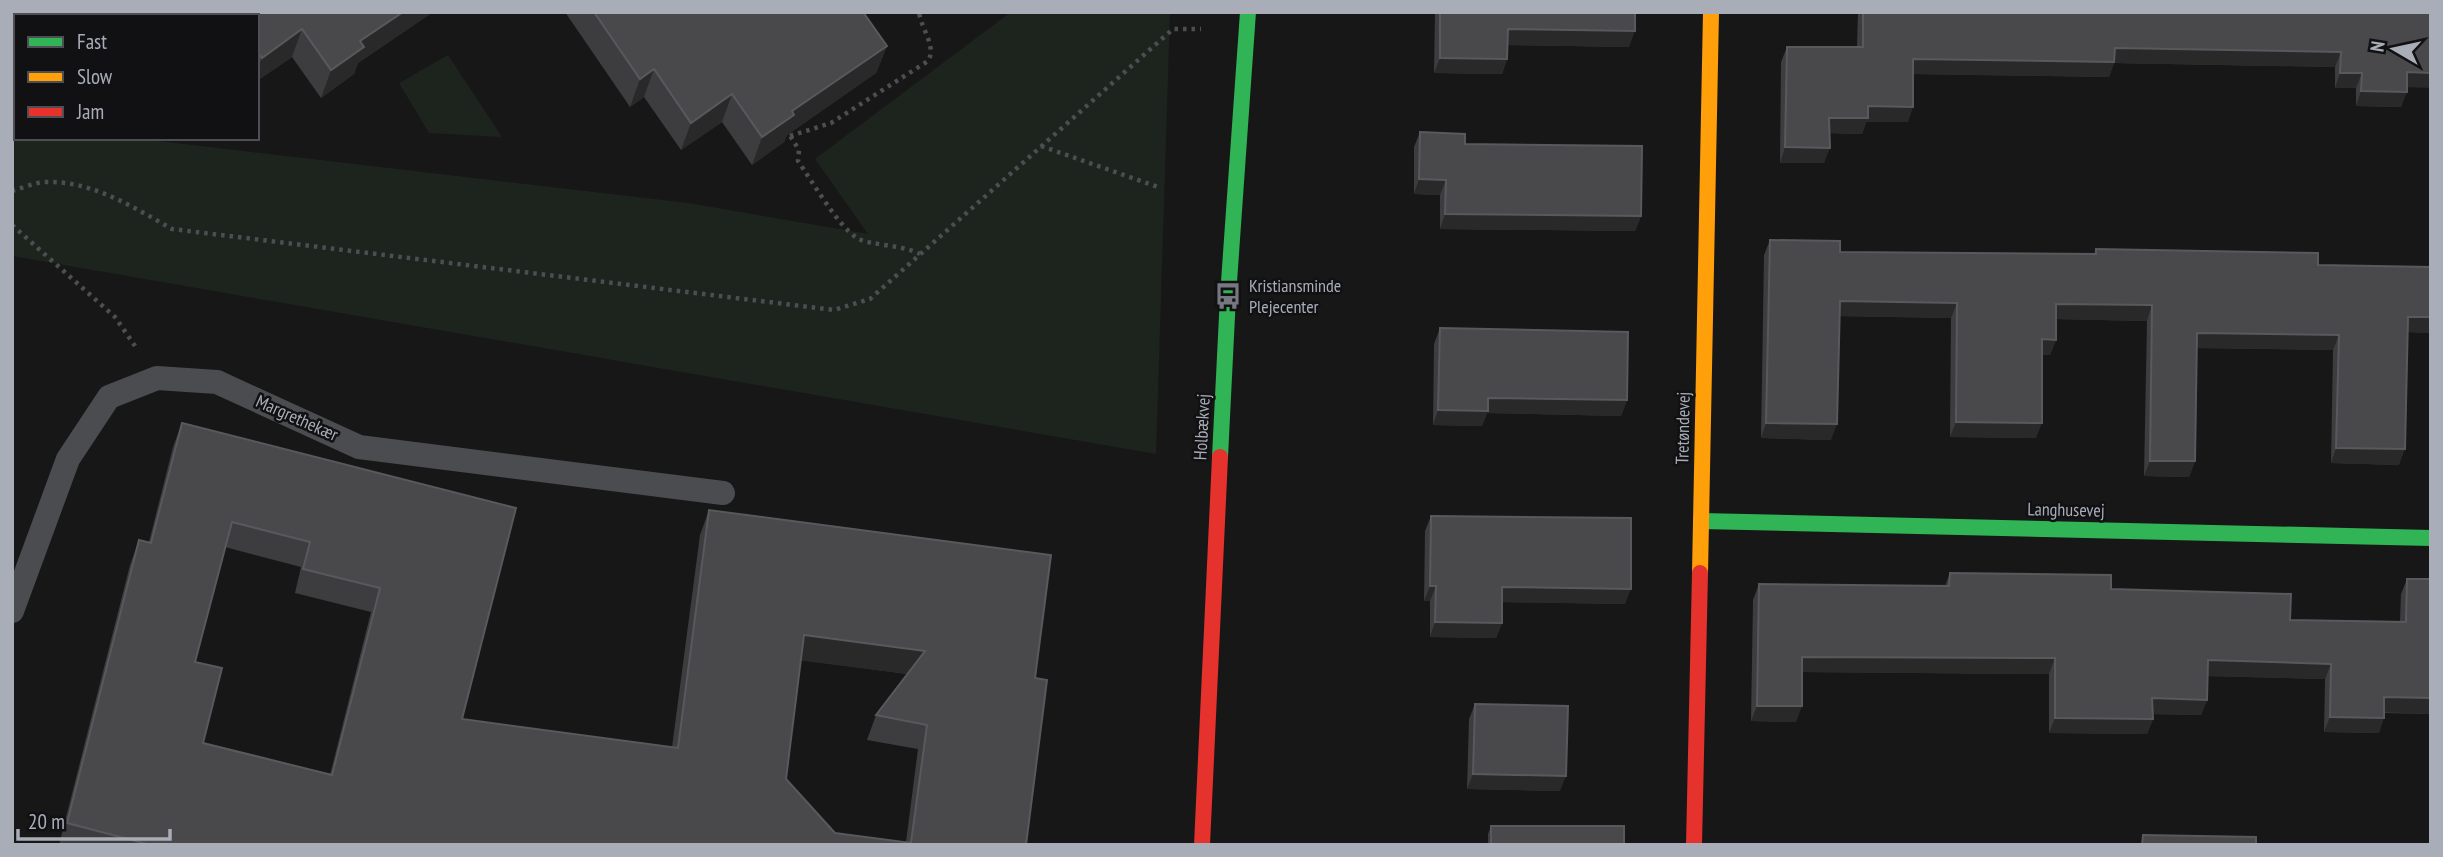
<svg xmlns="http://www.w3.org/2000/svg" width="2443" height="857" font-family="'PT Sans Narrow',sans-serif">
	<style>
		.green { fill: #1d241e }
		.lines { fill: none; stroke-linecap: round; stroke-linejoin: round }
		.path { stroke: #4d4e52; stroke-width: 4.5; stroke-dasharray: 3.5 5; stroke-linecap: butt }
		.lane { stroke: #4b4c50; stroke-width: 24 }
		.fast { stroke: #30b455; stroke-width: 16 }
		.slow { stroke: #ff9f0a; stroke-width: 16 }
		.jam { stroke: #e5322d; stroke-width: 16 }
		.wall { fill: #3d3d3f; fill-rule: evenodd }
		.shaded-wall { fill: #29292a }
		.building { fill: #49494c; stroke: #58595d; stroke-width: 2; fill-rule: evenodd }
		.labels { text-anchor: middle; stroke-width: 5; stroke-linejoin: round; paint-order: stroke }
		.poi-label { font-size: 18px; fill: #a8adb8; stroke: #111113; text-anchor: start }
		.street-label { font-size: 18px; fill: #a8adb8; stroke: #111113 }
	</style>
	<rect width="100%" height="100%" fill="#171717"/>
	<g class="green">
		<path d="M 1011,12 L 1170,12 L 1156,454 L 12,256 L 12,124 L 16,125 L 16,138 L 133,138 L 688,203 L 868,234 L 815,159 Z"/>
		<path d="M 448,55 L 502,137 L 429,133 L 399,83 Z"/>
	</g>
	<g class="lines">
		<g class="path">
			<path d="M 786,129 L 799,150 L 798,161 C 812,181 838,226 857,238 C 871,246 900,244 920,254"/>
			<path d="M 790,136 L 831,123 L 928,61 C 937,46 921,29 919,12"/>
			<path d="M 1041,146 L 1161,188"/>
			<path d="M 12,191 C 22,188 34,183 44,182 C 91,180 133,207 172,229 L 834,310 L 870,299 L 1173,29 L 1201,29"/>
			<path d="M 12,225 L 115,317 L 135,346"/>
		</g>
		<path class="lane" d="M 12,611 L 68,459 L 109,397 L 157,378 L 217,382 L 359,447 L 723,493"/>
		<g class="fast">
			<path d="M 1220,457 L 1228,296 L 1248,12"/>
			<path d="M 1701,521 L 2431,538"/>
		</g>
		<path class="slow" d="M 1700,573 L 1711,12"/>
		<g class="jam">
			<path d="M 1202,845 L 1220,457"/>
			<path d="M 1694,845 L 1700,573"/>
		</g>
	</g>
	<g class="wall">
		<path d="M 182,12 L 433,12 L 358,63 L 354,74 L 321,98 L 292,57 L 257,81 L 257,16 L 185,16 Z"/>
		<path d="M 565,12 L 863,12 L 887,46 L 876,73 L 787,135 L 784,142 L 752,165 L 722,122 L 681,150 L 644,97 L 630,107 Z"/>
		<path d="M 1435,12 L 1635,12 L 1629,47 L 1508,45 L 1507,59 L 1502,74 L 1434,73 Z"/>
		<path d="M 1858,12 L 2431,12 L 2401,107 L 2356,106 L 2356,88 L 2335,88 L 2335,67 L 2114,63 L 2109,77 L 1913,74 L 1908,122 L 1866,122 L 1862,134 L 1829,133 L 1824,163 L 1780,163 L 1781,62 L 1787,47 L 1857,47 Z"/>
		<path d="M 1420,132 L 1465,144 L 1641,216 L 1635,231 L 1440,229 L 1440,195 L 1414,194 L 1414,147 Z"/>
		<path d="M 1770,240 L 1840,252 L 2094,254 L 2096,249 L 2318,265 L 2431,267 L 2431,333 L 2407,332 L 2399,465 L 2331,463 L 2333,350 L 2196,348 L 2195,461 L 2189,477 L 2144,476 L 2147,321 L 2056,319 L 2056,340 L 2050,355 L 2042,355 L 2036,438 L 1950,437 L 1951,318 L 1839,316 L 1831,440 L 1761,438 L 1764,255 Z"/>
		<path d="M 1440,328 L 1627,400 L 1621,416 L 1487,413 L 1482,426 L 1433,425 L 1434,344 Z"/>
		<path d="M 182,423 L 516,508 L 462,719 L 672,747 L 700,535 L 709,510 L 1035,678 L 1026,845 L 59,845 L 130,565 L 139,540 L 149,542 L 173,447 ZM 225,547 L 301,567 L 295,593 L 371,612 L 330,775 L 203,743 L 195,662 ZM 801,660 L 907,674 L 876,715 L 867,740 L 918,749 L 906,842 L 835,833 L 786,779 Z"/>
		<path d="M 1431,516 L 1625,604 L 1502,602 L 1502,623 L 1496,638 L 1430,637 L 1430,601 L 1424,601 L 1425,531 Z"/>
		<path d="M 1950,573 L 2111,589 L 2290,620 L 2400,621 L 2401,594 L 2407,579 L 2431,579 L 2431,714 L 2384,713 L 2379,733 L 2324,732 L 2325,679 L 2207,676 L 2207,700 L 2201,715 L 2152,714 L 2153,719 L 2147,734 L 2049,733 L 2049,674 L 1802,672 L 1796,722 L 1751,721 L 1753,600 L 1759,584 L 1945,586 Z"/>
		<path d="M 1475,704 L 1560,791 L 1467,789 L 1469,719 Z"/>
		<path d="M 1491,826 L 1624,845 L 1488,845 L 1488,834 Z"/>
	</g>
	<g class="shaded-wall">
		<path d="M 212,12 L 221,12 L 220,16 L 210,16 Z"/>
		<path d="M 403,12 L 433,12 L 358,63 L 354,74 L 321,98 L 331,70 L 360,41 Z"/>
		<path d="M 302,29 L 292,57 L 257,81 L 257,70 L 262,58 Z"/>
		<path d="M 1508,29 L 1635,31 L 1629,47 L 1502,45 Z"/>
		<path d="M 887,46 L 876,73 L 787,135 L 784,142 L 752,165 L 762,137 L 792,111 Z"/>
		<path d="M 2115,48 L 2341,52 L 2335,67 L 2114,63 L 2109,77 L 1908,74 L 1913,59 Z"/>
		<path d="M 1440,58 L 1507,59 L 1502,74 L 1434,73 Z"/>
		<path d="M 654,69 L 644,97 L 630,107 L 640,79 Z"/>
		<path d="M 2407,72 L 2431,73 L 2431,88 L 2402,87 Z"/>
		<path d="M 2340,73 L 2362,73 L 2356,88 L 2335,88 Z"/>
		<path d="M 2361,91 L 2407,92 L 2401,107 L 2356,106 Z"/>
		<path d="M 732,94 L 722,122 L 681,150 L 691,123 Z"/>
		<path d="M 1868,106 L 1913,107 L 1908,122 L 1866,122 L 1862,134 L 1824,133 L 1829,118 Z"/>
		<path d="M 1785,147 L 1830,148 L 1824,163 L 1780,163 Z"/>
		<path d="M 1419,179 L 1446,180 L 1440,195 L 1414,194 Z"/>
		<path d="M 1445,214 L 1641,216 L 1635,231 L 1440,229 Z"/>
		<path d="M 1840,301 L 1957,303 L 1951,318 L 1834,316 Z"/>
		<path d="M 2056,304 L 2152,305 L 2147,321 L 2050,319 Z"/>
		<path d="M 2408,317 L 2431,317 L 2431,333 L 2402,332 Z"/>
		<path d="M 2197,333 L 2339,335 L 2333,350 L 2191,348 Z"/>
		<path d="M 2042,339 L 2056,340 L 2050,355 L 2037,355 Z"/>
		<path d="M 1488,398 L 1627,400 L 1621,416 L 1487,413 L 1482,426 L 1433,425 L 1438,410 Z"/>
		<path d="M 1956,422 L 2042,423 L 2036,438 L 1950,437 Z"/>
		<path d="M 1766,423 L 1837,424 L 1831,440 L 1761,438 Z"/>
		<path d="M 2336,448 L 2405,449 L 2399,465 L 2331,463 Z"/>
		<path d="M 2150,461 L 2195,461 L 2189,477 L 2144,476 Z"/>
		<path d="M 1430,586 L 1436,586 L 1430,601 L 1424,601 Z"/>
		<path d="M 1502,587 L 1631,589 L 1625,604 L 1497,602 Z"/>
		<path d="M 1435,622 L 1502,623 L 1496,638 L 1430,637 Z"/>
		<path d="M 804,635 L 925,651 L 916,675 L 796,660 Z"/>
		<path d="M 1802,657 L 2055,658 L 2049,674 L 1796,672 Z"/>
		<path d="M 2208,660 L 2331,664 L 2325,679 L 2202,676 Z"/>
		<path d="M 2384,697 L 2431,698 L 2431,714 L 2379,712 Z"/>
		<path d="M 2152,698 L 2207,700 L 2201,715 L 2147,714 Z"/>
		<path d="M 1757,706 L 1802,706 L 1796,722 L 1751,721 Z"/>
		<path d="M 2330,717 L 2384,718 L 2379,733 L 2324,732 Z"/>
		<path d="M 2055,718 L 2153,719 L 2147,734 L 2049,733 Z"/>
		<path d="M 1473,774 L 1566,776 L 1560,791 L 1467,789 Z"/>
	</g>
	<g class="building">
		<path d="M 230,12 L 403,12 L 360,41 L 364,47 L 331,70 L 302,29 L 262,58 L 257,51 L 257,16 L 232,16 Z"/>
		<path d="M 594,12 L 863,12 L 887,46 L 792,111 L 794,115 L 762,137 L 732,94 L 691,123 L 654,69 L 640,79 Z"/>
		<path d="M 1440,12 L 1635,12 L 1635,31 L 1508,29 L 1507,59 L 1440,58 Z"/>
		<path d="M 1863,12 L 2431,12 L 2431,73 L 2407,72 L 2407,92 L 2361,91 L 2362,73 L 2340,73 L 2341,52 L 2115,48 L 2114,62 L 1913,59 L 1913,107 L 1868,106 L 1868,118 L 1829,118 L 1830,148 L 1785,147 L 1787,47 L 1863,47 Z"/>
		<path d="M 1420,132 L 1465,134 L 1465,144 L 1642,146 L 1641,216 L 1445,214 L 1446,180 L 1419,179 Z"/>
		<path d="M 1770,240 L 1840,241 L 1840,252 L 2096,254 L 2096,249 L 2318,253 L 2318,265 L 2431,267 L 2431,317 L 2408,317 L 2405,449 L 2336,448 L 2339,335 L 2197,333 L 2195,461 L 2150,461 L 2152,305 L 2056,304 L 2056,340 L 2042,339 L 2042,423 L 1956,422 L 1957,303 L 1840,301 L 1837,424 L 1766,423 Z"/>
		<path d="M 1440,328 L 1628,332 L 1627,400 L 1488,398 L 1488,411 L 1438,410 Z"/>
		<path d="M 182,423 L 516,508 L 462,719 L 678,748 L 709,510 L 1051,555 L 1035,678 L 1047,680 L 1026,845 L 151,845 L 67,823 L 139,540 L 151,543 ZM 232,522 L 310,542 L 303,569 L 380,588 L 332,775 L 203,743 L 222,668 L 195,662 ZM 804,635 L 925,651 L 876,715 L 927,725 L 911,843 L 835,833 L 786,779 Z"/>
		<path d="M 1431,516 L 1631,518 L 1631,589 L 1502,587 L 1502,623 L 1435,622 L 1436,586 L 1430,586 Z"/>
		<path d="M 1950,573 L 2111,575 L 2111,589 L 2291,594 L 2290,620 L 2406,622 L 2407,579 L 2431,579 L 2431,698 L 2384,697 L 2384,718 L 2330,717 L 2331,664 L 2208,660 L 2207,700 L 2152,698 L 2153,719 L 2055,718 L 2055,658 L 1802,657 L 1802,706 L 1757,706 L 1759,584 L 1949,586 Z"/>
		<path d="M 1475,704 L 1568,706 L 1566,776 L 1473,774 Z"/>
		<rect x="1491" y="826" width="133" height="19"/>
		<path d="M 2143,835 L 2256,837 L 2256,845 L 2142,845 Z"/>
	</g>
	<defs>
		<symbol id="bus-bare" viewBox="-9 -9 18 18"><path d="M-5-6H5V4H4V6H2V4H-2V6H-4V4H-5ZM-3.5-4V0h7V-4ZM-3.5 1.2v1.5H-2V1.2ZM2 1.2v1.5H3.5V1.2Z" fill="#757880" stroke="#111113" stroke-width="2.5" paint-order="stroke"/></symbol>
	</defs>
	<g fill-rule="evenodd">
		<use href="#bus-bare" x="1209" y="277" width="38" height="38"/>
	</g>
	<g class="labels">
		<g class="poi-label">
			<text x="1249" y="292">Kristiansminde<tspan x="1249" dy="21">Plejecenter</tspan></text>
		</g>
		<g class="street-label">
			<text transform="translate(297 418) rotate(24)" y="6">Margrethekær</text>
			<text transform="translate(1202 427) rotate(-87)" y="6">Holbækvej</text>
			<text transform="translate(1683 428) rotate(-89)" y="6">Tretøndevej</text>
			<text transform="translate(2066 510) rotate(1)" y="6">Langhusevej</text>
		</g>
	</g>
	<rect width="2443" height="857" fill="none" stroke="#a8adb8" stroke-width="28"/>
	<rect x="14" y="14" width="245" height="126" fill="#111113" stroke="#4d4f55" stroke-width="2"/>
	<rect x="28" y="37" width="35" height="10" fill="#30b455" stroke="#4d4f55" stroke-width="2"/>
	<text x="77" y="49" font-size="21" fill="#a8adb8">Fast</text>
	<rect x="28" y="72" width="35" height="10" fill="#ff9f0a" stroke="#4d4f55" stroke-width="2"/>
	<text x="77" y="84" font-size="21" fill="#a8adb8">Slow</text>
	<rect x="28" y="107" width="35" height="10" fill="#e5322d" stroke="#4d4f55" stroke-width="2"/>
	<text x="77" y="119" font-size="21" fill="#a8adb8">Jam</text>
	<g transform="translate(2394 49) rotate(279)" stroke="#111113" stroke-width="5" paint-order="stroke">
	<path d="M0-5L12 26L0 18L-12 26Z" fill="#a8adb8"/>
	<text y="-10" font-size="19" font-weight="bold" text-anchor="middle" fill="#a8adb8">N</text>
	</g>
	<path d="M18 829v10h152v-10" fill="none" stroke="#a8adb8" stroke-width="3.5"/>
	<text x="28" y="829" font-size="21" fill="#a8adb8" stroke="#111113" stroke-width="5" paint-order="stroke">20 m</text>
</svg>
